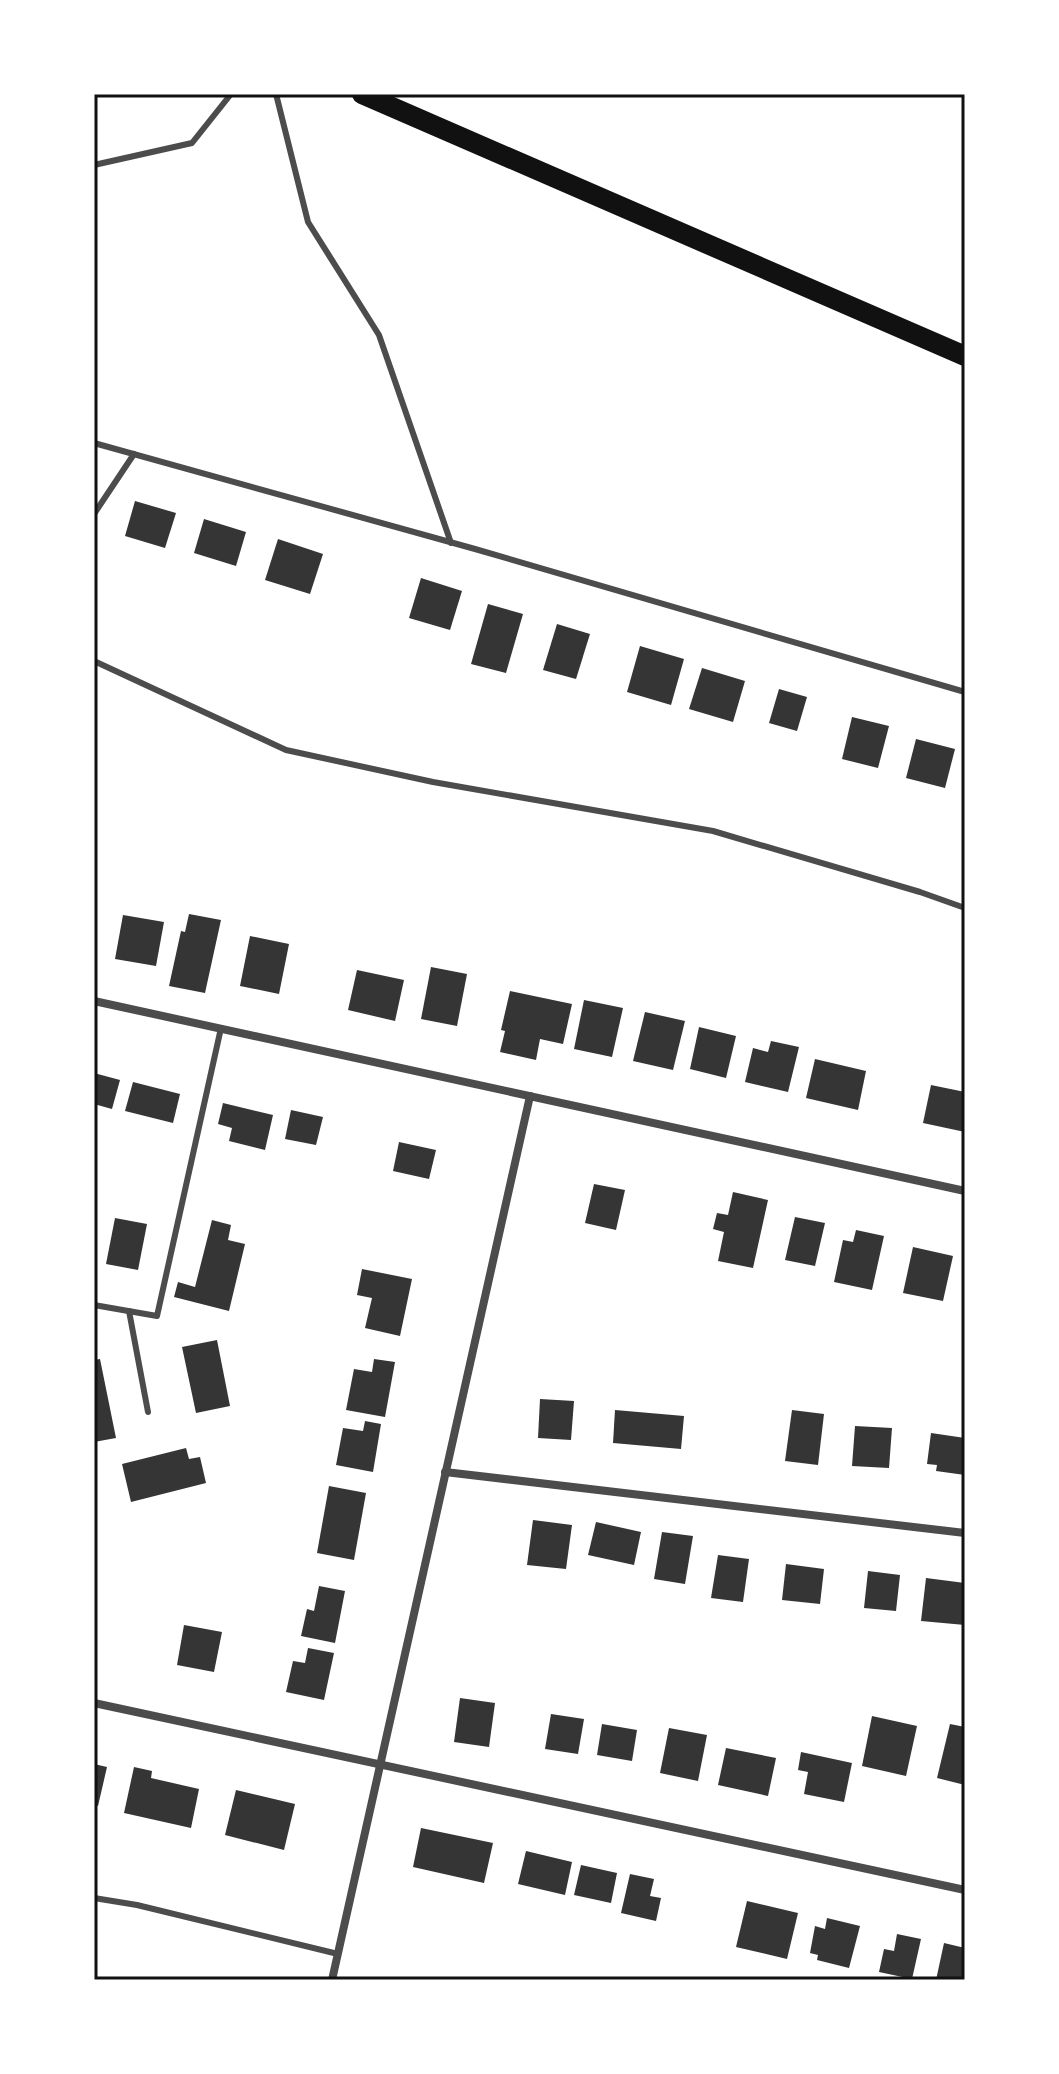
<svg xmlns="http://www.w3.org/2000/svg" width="1059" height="2074" font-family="'Nunito Sans',sans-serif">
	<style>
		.building { fill: #353535 }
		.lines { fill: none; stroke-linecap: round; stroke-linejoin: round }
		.service { stroke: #4c4c4c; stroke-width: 6 }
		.minor { stroke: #4c4c4c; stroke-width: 8 }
		.primary { stroke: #111; stroke-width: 20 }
		.neatline { fill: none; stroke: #111; stroke-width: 3 }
	</style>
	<rect width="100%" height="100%" fill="#fff"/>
	<g class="building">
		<path d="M 135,501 L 176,513 L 165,548 L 125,536 Z"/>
		<path d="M 204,519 L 246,532 L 236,566 L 194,553 Z"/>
		<path d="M 278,539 L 323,554 L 310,594 L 265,580 Z"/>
		<path d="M 421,578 L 462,591 L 450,630 L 409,618 Z"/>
		<path d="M 488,604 L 523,614 L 506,673 L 471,664 Z"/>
		<path d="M 557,624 L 590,634 L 576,679 L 543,670 Z"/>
		<path d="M 640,646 L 684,659 L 671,705 L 627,692 Z"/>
		<path d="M 702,668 L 745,681 L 733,722 L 689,709 Z"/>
		<path d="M 779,689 L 807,697 L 797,731 L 769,723 Z"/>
		<path d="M 852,717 L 889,726 L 878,768 L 842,759 Z"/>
		<path d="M 916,739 L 955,749 L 945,788 L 906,778 Z"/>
		<path d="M 189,914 L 221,920 L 205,993 L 169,986 L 181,931 L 185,932 Z"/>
		<path d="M 123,915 L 164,922 L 156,966 L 115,959 Z"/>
		<path d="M 250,936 L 289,944 L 279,994 L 240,986 Z"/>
		<path d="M 431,967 L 467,974 L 457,1026 L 421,1019 Z"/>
		<path d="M 357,970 L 404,980 L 395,1021 L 348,1010 Z"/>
		<path d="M 510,991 L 572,1004 L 563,1044 L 540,1039 L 536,1060 L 500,1052 L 505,1031 L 501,1030 Z"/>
		<path d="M 584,1000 L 623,1008 L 612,1057 L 574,1049 Z"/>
		<path d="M 645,1012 L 685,1021 L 673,1070 L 633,1061 Z"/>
		<path d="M 699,1027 L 736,1036 L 726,1078 L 690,1069 Z"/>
		<path d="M 771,1041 L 799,1047 L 788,1092 L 745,1082 L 753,1048 L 768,1052 Z"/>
		<path d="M 815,1059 L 866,1071 L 858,1110 L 806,1098 Z"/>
		<path d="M 94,1073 L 120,1080 L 112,1109 L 94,1104 Z"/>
		<path d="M 133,1082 L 180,1094 L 173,1123 L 125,1111 Z"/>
		<path d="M 931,1085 L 965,1092 L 965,1132 L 923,1123 Z"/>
		<path d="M 223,1103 L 273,1115 L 265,1150 L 229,1141 L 232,1128 L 218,1124 Z"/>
		<path d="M 291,1110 L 323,1117 L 316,1145 L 285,1139 Z"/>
		<path d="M 399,1142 L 436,1150 L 429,1179 L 393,1171 Z"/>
		<path d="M 594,1184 L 625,1190 L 616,1230 L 585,1223 Z"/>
		<path d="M 733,1192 L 768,1200 L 753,1268 L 718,1261 L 724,1232 L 713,1229 L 717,1213 L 728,1215 Z"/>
		<path d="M 795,1217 L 825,1223 L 815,1266 L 785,1260 Z"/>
		<path d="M 115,1218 L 147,1224 L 138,1270 L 106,1264 Z"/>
		<path d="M 212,1220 L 231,1225 L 228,1240 L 245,1244 L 229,1311 L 174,1297 L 178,1282 L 195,1287 Z"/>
		<path d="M 856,1230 L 884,1236 L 872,1290 L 834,1282 L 843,1240 L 853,1242 Z"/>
		<path d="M 913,1247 L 953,1256 L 943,1301 L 903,1293 Z"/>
		<path d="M 362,1269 L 412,1279 L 400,1336 L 365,1328 L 372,1298 L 357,1295 Z"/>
		<path d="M 217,1340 L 230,1406 L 196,1413 L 182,1347 Z"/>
		<path d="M 100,1359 L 116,1438 L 94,1442 L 94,1360 Z"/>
		<path d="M 374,1359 L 395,1362 L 385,1417 L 346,1410 L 354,1369 L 372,1372 Z"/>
		<path d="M 540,1399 L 574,1401 L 571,1440 L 538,1438 Z"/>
		<path d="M 615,1410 L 684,1416 L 681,1449 L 613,1443 Z"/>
		<path d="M 792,1410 L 824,1414 L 818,1465 L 785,1461 Z"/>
		<path d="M 365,1421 L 381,1424 L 373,1472 L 336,1465 L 343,1428 L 363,1431 Z"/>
		<path d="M 855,1426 L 892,1428 L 889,1468 L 852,1466 Z"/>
		<path d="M 931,1433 L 965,1438 L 965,1475 L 936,1471 L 937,1465 L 927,1464 Z"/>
		<path d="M 186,1448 L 189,1459 L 200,1457 L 206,1483 L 131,1502 L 122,1464 Z"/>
		<path d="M 329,1486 L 366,1493 L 354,1560 L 317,1553 Z"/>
		<path d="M 533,1520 L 572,1525 L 566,1569 L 527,1565 Z"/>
		<path d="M 596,1522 L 641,1532 L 634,1565 L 588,1555 Z"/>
		<path d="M 662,1532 L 693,1536 L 685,1584 L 654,1579 Z"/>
		<path d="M 718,1555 L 749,1559 L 743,1602 L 711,1598 Z"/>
		<path d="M 786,1564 L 824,1569 L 820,1604 L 782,1600 Z"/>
		<path d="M 868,1571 L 900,1575 L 896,1611 L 864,1608 Z"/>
		<path d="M 926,1578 L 965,1583 L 965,1625 L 921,1621 Z"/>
		<path d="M 319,1586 L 345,1591 L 335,1643 L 301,1636 L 307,1609 L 314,1611 Z"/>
		<path d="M 184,1625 L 222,1632 L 214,1672 L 177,1665 Z"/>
		<path d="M 308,1648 L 334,1653 L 324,1700 L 286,1692 L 293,1661 L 305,1663 Z"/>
		<path d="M 460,1698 L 495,1703 L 489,1747 L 454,1742 Z"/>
		<path d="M 551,1714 L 584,1719 L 578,1754 L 545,1749 Z"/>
		<path d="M 872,1716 L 917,1726 L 906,1776 L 862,1766 Z"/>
		<path d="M 602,1724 L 637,1730 L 632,1761 L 597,1755 Z"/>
		<path d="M 950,1724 L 965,1727 L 965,1785 L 937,1778 Z"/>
		<path d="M 669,1728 L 707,1735 L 698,1781 L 660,1773 Z"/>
		<path d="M 726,1748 L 776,1758 L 768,1796 L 718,1785 Z"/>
		<path d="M 801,1752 L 852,1763 L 844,1802 L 804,1794 L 808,1772 L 798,1770 Z"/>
		<path d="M 94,1764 L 107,1767 L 98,1806 L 94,1805 Z"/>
		<path d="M 134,1767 L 152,1771 L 151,1778 L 199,1789 L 191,1828 L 124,1813 Z"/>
		<path d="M 236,1790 L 295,1804 L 284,1850 L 225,1835 Z"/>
		<path d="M 421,1828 L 493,1843 L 484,1883 L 413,1867 Z"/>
		<path d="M 526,1851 L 572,1862 L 565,1895 L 518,1884 Z"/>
		<path d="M 581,1865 L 617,1873 L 611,1903 L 574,1895 Z"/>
		<path d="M 630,1874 L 654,1879 L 650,1896 L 661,1898 L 656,1921 L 621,1913 Z"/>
		<path d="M 747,1901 L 798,1913 L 787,1959 L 736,1947 Z"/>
		<path d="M 827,1918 L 860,1926 L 849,1968 L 817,1960 L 818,1955 L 810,1953 L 815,1926 L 825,1929 Z"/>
		<path d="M 897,1934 L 921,1939 L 912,1979 L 879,1972 L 884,1949 L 894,1951 Z"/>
		<path d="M 944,1943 L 965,1948 L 965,1980 L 936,1980 Z"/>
	</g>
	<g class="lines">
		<g class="service">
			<path d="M 276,94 L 308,222 L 379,335 L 451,543"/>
			<path d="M 94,165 L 192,143 L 231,94"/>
			<path d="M 94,443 L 475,549 L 965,692"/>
			<path d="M 94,514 L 134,454"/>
			<path d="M 94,661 L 286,750 L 433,782 L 713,831 L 920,892 L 965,908"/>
			<path d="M 94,1305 L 157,1316 L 221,1028"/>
			<path d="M 129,1311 L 148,1412"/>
			<path d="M 94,1898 L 137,1905 L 338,1954"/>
		</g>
		<g class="minor">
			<path d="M 94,1001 L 965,1191"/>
			<path d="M 445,1472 L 965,1533"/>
			<path d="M 94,1703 L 965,1890"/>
			<path d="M 332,1980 L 530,1096"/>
		</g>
		<path class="primary" d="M 362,94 L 965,356"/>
	</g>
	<rect width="1059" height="2074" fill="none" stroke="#ffffff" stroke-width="192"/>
	<rect x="96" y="96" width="867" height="1882" class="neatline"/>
</svg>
